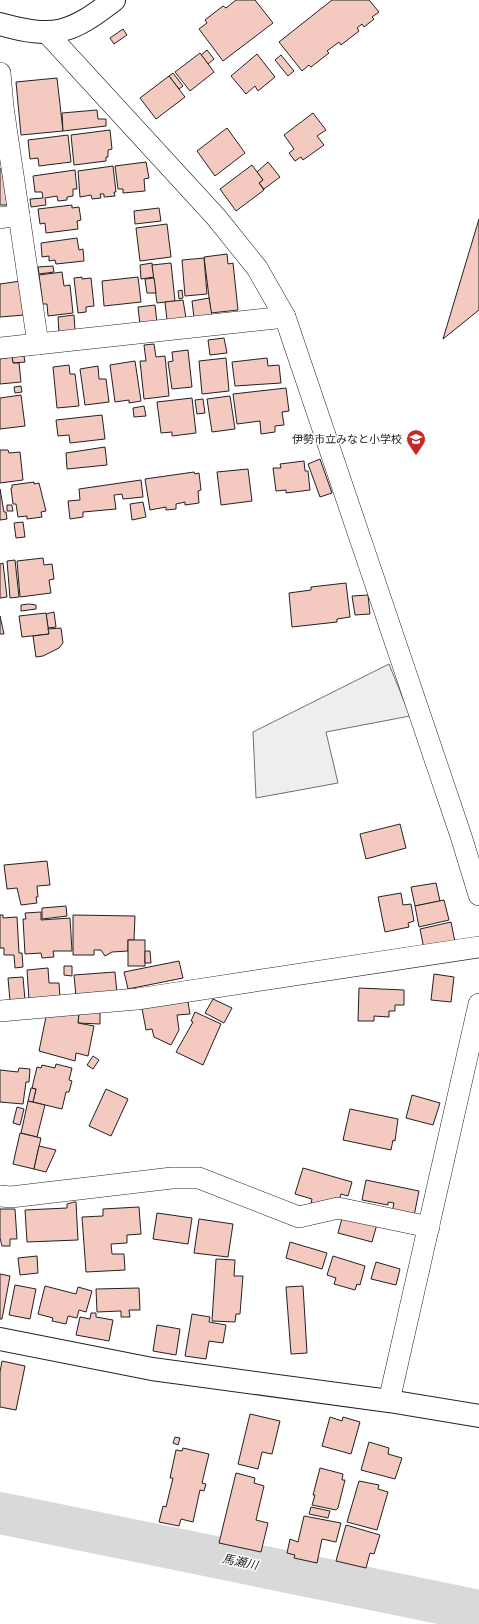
<svg xmlns="http://www.w3.org/2000/svg" width="479" height="1624" font-family="Poppins,'Noto Sans JP',sans-serif">
	<style>
		.green { fill: #eee; stroke: #6f6f6f }
		.lines { fill: none; stroke-linecap: round; stroke-linejoin: round }
		.river { stroke: #d9d9d9; stroke-width: 42 }
		.building { fill: #f3c9c0; stroke: #222 }
		.minor-casing { stroke: #222; stroke-width: 22 }
		.tertiary-casing { stroke: #222; stroke-width: 24 }
		.minor { stroke: #fff; stroke-width: 21 }
		.tertiary { stroke: #fff; stroke-width: 22 }
		.labels { text-anchor: middle; stroke-width: 3; stroke-linejoin: round; paint-order: stroke }
		.poi-label { font-size: 11px; fill: #222; stroke: #fff; text-anchor: end }
		.water-label { font-size: 12px; font-style: italic; fill: #222; stroke: #fff }
	</style>
	<rect width="100%" height="100%" fill="#fff"/>
	<path class="green" d="M 389,664 L 410,716 L 326,732 L 338,783 L 256,798 L 253,732 Z"/>
	<g class="lines">
		<path class="river" d="M 0,1513 L 479,1611"/>
	</g>
	<g class="building">
		<path d="M 236,0 L 255,0 L 273,23 L 223,61 L 199,29 L 207,23 L 205,20 L 223,6 L 226,8 Z"/>
		<path d="M 332,0 L 369,0 L 379,12 L 372,17 L 374,19 L 364,27 L 362,24 L 357,28 L 359,31 L 341,45 L 339,42 L 327,51 L 329,53 L 311,67 L 309,65 L 302,71 L 279,42 Z"/>
		<path d="M 123,29 L 127,35 L 114,44 L 110,38 Z"/>
		<path d="M 207,50 L 214,59 L 208,64 L 201,55 Z"/>
		<path d="M 200,53 L 214,72 L 190,91 L 175,72 Z"/>
		<path d="M 257,54 L 275,77 L 258,91 L 255,86 L 246,94 L 231,76 Z"/>
		<path d="M 281,55 L 294,71 L 288,76 L 275,60 Z"/>
		<path d="M 173,73 L 183,86 L 179,89 L 169,76 Z"/>
		<path d="M 169,76 L 185,97 L 156,119 L 140,98 Z"/>
		<path d="M 57,78 L 63,131 L 21,135 L 16,82 Z"/>
		<path d="M 97,110 L 98,119 L 106,119 L 106,126 L 63,131 L 62,113 Z"/>
		<path d="M 313,113 L 326,130 L 317,136 L 324,145 L 303,160 L 301,157 L 295,161 L 289,153 L 294,149 L 284,135 Z"/>
		<path d="M 227,128 L 245,153 L 215,176 L 197,151 Z"/>
		<path d="M 110,130 L 112,149 L 108,150 L 108,157 L 106,157 L 106,161 L 74,165 L 71,135 Z"/>
		<path d="M 68,135 L 71,162 L 39,166 L 38,158 L 30,159 L 28,140 Z"/>
		<path d="M 146,162 L 149,178 L 144,179 L 145,191 L 123,193 L 123,189 L 118,189 L 115,166 Z"/>
		<path d="M 268,162 L 280,177 L 264,189 L 259,183 L 263,180 L 257,172 Z"/>
		<path d="M 252,165 L 263,180 L 259,183 L 264,190 L 236,211 L 220,189 Z"/>
		<path d="M 113,166 L 116,192 L 114,192 L 115,196 L 104,197 L 104,194 L 100,194 L 101,198 L 92,199 L 91,195 L 80,197 L 78,171 Z"/>
		<path d="M 3,168 L 7,205 L 0,205 L 0,169 Z"/>
		<path d="M 75,170 L 77,189 L 73,189 L 73,196 L 67,197 L 67,200 L 58,201 L 57,196 L 45,198 L 46,205 L 31,207 L 30,199 L 43,198 L 42,192 L 35,192 L 33,176 Z"/>
		<path d="M 72,205 L 72,208 L 79,207 L 81,220 L 77,221 L 78,229 L 46,233 L 45,223 L 40,224 L 38,209 Z"/>
		<path d="M 159,208 L 161,221 L 135,224 L 134,211 Z"/>
		<path d="M 479,219 L 479,310 L 443,339 Z"/>
		<path d="M 167,224 L 171,257 L 140,261 L 136,228 Z"/>
		<path d="M 77,238 L 79,250 L 83,249 L 84,261 L 56,264 L 55,260 L 49,261 L 49,256 L 42,257 L 41,243 Z"/>
		<path d="M 227,254 L 228,264 L 233,263 L 238,310 L 211,313 L 204,257 Z"/>
		<path d="M 204,258 L 207,294 L 185,296 L 182,260 Z"/>
		<path d="M 152,263 L 154,277 L 141,279 L 140,265 Z"/>
		<path d="M 171,263 L 175,301 L 157,303 L 152,265 Z"/>
		<path d="M 53,266 L 54,272 L 39,274 L 38,267 Z"/>
		<path d="M 62,272 L 64,286 L 70,285 L 73,313 L 48,316 L 47,304 L 43,304 L 39,275 Z"/>
		<path d="M 82,277 L 82,279 L 91,278 L 94,306 L 86,307 L 86,312 L 78,313 L 74,278 Z"/>
		<path d="M 138,277 L 141,302 L 104,306 L 102,281 Z"/>
		<path d="M 154,278 L 156,293 L 147,293 L 145,279 Z"/>
		<path d="M 21,281 L 24,315 L 0,317 L 0,284 Z"/>
		<path d="M 182,290 L 183,298 L 179,299 L 178,291 Z"/>
		<path d="M 209,298 L 212,316 L 194,318 L 192,301 Z"/>
		<path d="M 183,300 L 186,318 L 167,320 L 165,302 Z"/>
		<path d="M 155,305 L 157,323 L 140,325 L 138,307 Z"/>
		<path d="M 74,315 L 75,331 L 59,333 L 58,317 Z"/>
		<path d="M 224,338 L 227,353 L 210,355 L 208,340 Z"/>
		<path d="M 154,344 L 156,357 L 165,356 L 169,396 L 144,399 L 140,361 L 146,361 L 144,345 Z"/>
		<path d="M 188,350 L 192,387 L 172,389 L 168,362 L 173,361 L 172,352 Z"/>
		<path d="M 24,356 L 25,362 L 13,363 L 12,357 Z"/>
		<path d="M 12,357 L 13,363 L 19,363 L 21,382 L 0,384 L 0,359 Z"/>
		<path d="M 226,358 L 229,391 L 202,394 L 199,361 Z"/>
		<path d="M 267,358 L 268,366 L 279,365 L 281,383 L 235,386 L 232,362 Z"/>
		<path d="M 135,361 L 141,401 L 129,403 L 129,400 L 115,402 L 110,365 Z"/>
		<path d="M 69,365 L 70,374 L 75,374 L 79,406 L 57,408 L 53,367 Z"/>
		<path d="M 98,366 L 99,379 L 106,379 L 109,402 L 85,405 L 80,369 Z"/>
		<path d="M 21,386 L 22,392 L 15,393 L 14,387 Z"/>
		<path d="M 286,388 L 289,411 L 282,412 L 284,425 L 275,426 L 275,432 L 261,434 L 260,421 L 237,424 L 233,394 Z"/>
		<path d="M 21,395 L 25,426 L 0,429 L 0,398 Z"/>
		<path d="M 230,396 L 235,429 L 212,432 L 207,399 Z"/>
		<path d="M 192,398 L 196,433 L 172,436 L 172,432 L 161,433 L 157,402 Z"/>
		<path d="M 203,399 L 205,413 L 197,414 L 195,400 Z"/>
		<path d="M 144,406 L 146,416 L 134,417 L 133,408 Z"/>
		<path d="M 102,415 L 105,439 L 70,443 L 69,435 L 58,436 L 56,420 Z"/>
		<path d="M 105,447 L 107,465 L 67,469 L 66,453 Z"/>
		<path d="M 0,450 L 8,450 L 9,453 L 20,452 L 23,480 L 0,483 Z"/>
		<path d="M 320,459 L 332,493 L 320,497 L 308,464 Z"/>
		<path d="M 304,461 L 305,471 L 308,471 L 310,490 L 286,493 L 286,490 L 276,491 L 273,468 L 281,468 L 280,464 Z"/>
		<path d="M 248,469 L 252,501 L 221,505 L 217,472 Z"/>
		<path d="M 194,472 L 195,474 L 199,473 L 201,490 L 198,491 L 199,503 L 185,505 L 185,502 L 176,504 L 176,509 L 166,510 L 166,507 L 150,510 L 145,479 Z"/>
		<path d="M 141,480 L 143,497 L 123,499 L 122,494 L 114,495 L 116,509 L 83,512 L 83,517 L 70,519 L 68,501 L 80,500 L 79,489 Z"/>
		<path d="M 34,482 L 34,484 L 39,483 L 46,511 L 41,512 L 42,517 L 27,519 L 27,516 L 18,517 L 16,504 L 13,504 L 11,488 L 12,488 L 12,485 Z"/>
		<path d="M 0,489 L 4,512 L 6,512 L 7,519 L 0,520 Z"/>
		<path d="M 143,502 L 146,517 L 132,520 L 130,504 Z"/>
		<path d="M 7,505 L 12,505 L 13,511 L 7,511 Z"/>
		<path d="M 23,522 L 25,537 L 16,538 L 14,523 Z"/>
		<path d="M 43,558 L 44,565 L 52,564 L 54,579 L 49,580 L 51,593 L 20,597 L 17,561 Z"/>
		<path d="M 15,560 L 19,597 L 10,598 L 7,561 Z"/>
		<path d="M 3,563 L 7,597 L 0,598 L 0,564 Z"/>
		<path d="M 346,583 L 350,617 L 337,619 L 337,622 L 292,627 L 289,593 L 311,590 L 311,587 Z"/>
		<path d="M 368,595 L 370,614 L 355,615 L 352,596 Z"/>
		<path d="M 29,604 L 36,605 L 36,609 L 21,611 L 21,605 Z"/>
		<path d="M 54,612 L 56,627 L 48,628 L 46,614 Z"/>
		<path d="M 46,613 L 49,634 L 22,637 L 19,616 Z"/>
		<path d="M 0,616 L 4,634 L 0,634 Z"/>
		<path d="M 61,628 L 63,643 L 59,648 L 43,656 L 36,657 L 33,636 L 49,634 L 48,629 Z"/>
		<path d="M 400,824 L 406,848 L 366,859 L 360,834 Z"/>
		<path d="M 47,861 L 50,885 L 37,886 L 38,897 L 36,897 L 37,903 L 21,905 L 17,888 L 7,889 L 4,865 Z"/>
		<path d="M 436,883 L 440,901 L 415,906 L 411,887 Z"/>
		<path d="M 401,893 L 403,905 L 411,904 L 414,921 L 408,923 L 409,927 L 385,932 L 378,897 Z"/>
		<path d="M 444,900 L 449,920 L 419,927 L 415,906 Z"/>
		<path d="M 66,906 L 67,916 L 42,919 L 42,908 Z"/>
		<path d="M 41,912 L 41,920 L 70,918 L 72,951 L 53,951 L 54,957 L 42,958 L 41,953 L 25,954 L 23,919 L 26,919 L 25,913 Z"/>
		<path d="M 0,915 L 3,915 L 3,918 L 17,917 L 19,953 L 22,953 L 23,967 L 15,968 L 14,955 L 4,955 L 4,948 L 0,948 Z"/>
		<path d="M 73,915 L 135,916 L 134,940 L 128,940 L 128,951 L 112,952 L 105,956 L 101,950 L 94,950 L 94,955 L 73,955 Z"/>
		<path d="M 451,922 L 455,942 L 424,949 L 420,929 Z"/>
		<rect x="128" y="940" width="17" height="26"/>
		<path d="M 145,951 L 150,951 L 151,963 L 145,963 Z"/>
		<path d="M 179,961 L 183,978 L 128,989 L 124,972 Z"/>
		<path d="M 64,966 L 72,966 L 72,976 L 64,975 Z"/>
		<path d="M 48,968 L 49,983 L 59,983 L 60,998 L 29,1000 L 27,970 Z"/>
		<path d="M 115,972 L 117,994 L 76,997 L 74,975 Z"/>
		<path d="M 434,974 L 454,977 L 451,1002 L 431,1000 Z"/>
		<path d="M 23,977 L 25,1000 L 10,1001 L 8,978 Z"/>
		<path d="M 359,988 L 404,990 L 404,1005 L 395,1005 L 395,1011 L 389,1011 L 389,1017 L 374,1016 L 374,1021 L 358,1021 Z"/>
		<path d="M 187,996 L 190,1014 L 177,1015 L 179,1030 L 171,1045 L 154,1037 L 152,1029 L 146,1030 L 141,1003 Z"/>
		<path d="M 213,999 L 232,1008 L 224,1023 L 205,1013 Z"/>
		<path d="M 100,1009 L 100,1024 L 78,1023 L 79,1013 Z"/>
		<path d="M 47,1012 L 79,1013 L 78,1023 L 94,1026 L 88,1056 L 76,1053 L 75,1061 L 39,1051 Z"/>
		<path d="M 195,1012 L 221,1024 L 203,1065 L 176,1052 L 193,1022 L 191,1021 Z"/>
		<path d="M 93,1056 L 99,1060 L 93,1069 L 87,1065 Z"/>
		<path d="M 56,1064 L 72,1068 L 69,1080 L 72,1081 L 69,1092 L 66,1092 L 62,1109 L 33,1102 L 36,1089 L 32,1088 L 37,1067 L 41,1068 L 42,1065 L 55,1068 Z"/>
		<path d="M 19,1068 L 30,1069 L 29,1082 L 26,1082 L 23,1104 L 0,1102 L 0,1070 L 18,1072 Z"/>
		<path d="M 31,1088 L 36,1089 L 33,1102 L 28,1101 Z"/>
		<path d="M 106,1089 L 128,1099 L 111,1136 L 89,1126 Z"/>
		<path d="M 412,1095 L 440,1103 L 433,1125 L 406,1118 Z"/>
		<path d="M 28,1101 L 45,1105 L 37,1137 L 21,1133 Z"/>
		<path d="M 17,1107 L 24,1109 L 20,1125 L 13,1123 Z"/>
		<path d="M 350,1109 L 398,1119 L 395,1141 L 393,1140 L 391,1150 L 343,1140 Z"/>
		<path d="M 20,1133 L 41,1138 L 34,1169 L 13,1164 Z"/>
		<path d="M 39,1146 L 56,1150 L 46,1172 L 34,1169 Z"/>
		<path d="M 303,1168 L 352,1182 L 348,1196 L 341,1194 L 337,1206 L 324,1206 L 311,1203 L 312,1199 L 295,1194 Z"/>
		<path d="M 366,1180 L 419,1191 L 414,1216 L 392,1212 L 394,1203 L 388,1202 L 388,1205 L 362,1200 Z"/>
		<path d="M 74,1202 L 76,1202 L 78,1240 L 27,1242 L 25,1210 L 67,1208 L 67,1204 Z"/>
		<path d="M 139,1207 L 141,1234 L 127,1235 L 127,1243 L 111,1244 L 112,1254 L 124,1254 L 125,1270 L 86,1272 L 82,1217 L 103,1216 L 103,1209 Z"/>
		<path d="M 0,1209 L 15,1209 L 17,1239 L 10,1239 L 10,1246 L 2,1246 L 0,1238 Z"/>
		<path d="M 344,1211 L 377,1224 L 372,1242 L 338,1233 Z"/>
		<path d="M 157,1213 L 192,1218 L 188,1244 L 153,1239 Z"/>
		<path d="M 199,1219 L 233,1224 L 228,1257 L 194,1253 Z"/>
		<path d="M 290,1242 L 327,1253 L 322,1269 L 286,1258 Z"/>
		<path d="M 37,1256 L 38,1273 L 20,1275 L 18,1258 Z"/>
		<path d="M 333,1256 L 365,1266 L 360,1285 L 357,1284 L 355,1290 L 334,1284 L 336,1278 L 327,1275 Z"/>
		<path d="M 216,1259 L 235,1260 L 234,1276 L 243,1276 L 240,1314 L 236,1314 L 235,1322 L 212,1321 Z"/>
		<path d="M 376,1262 L 400,1269 L 396,1285 L 371,1279 Z"/>
		<path d="M 0,1274 L 10,1276 L 2,1319 L 0,1319 Z"/>
		<path d="M 15,1285 L 36,1289 L 30,1319 L 9,1315 Z"/>
		<path d="M 45,1286 L 76,1294 L 78,1287 L 92,1291 L 86,1312 L 79,1310 L 77,1318 L 68,1316 L 66,1324 L 52,1321 L 53,1318 L 38,1314 Z"/>
		<path d="M 303,1286 L 307,1353 L 291,1354 L 286,1287 Z"/>
		<path d="M 139,1288 L 140,1310 L 129,1310 L 130,1317 L 121,1317 L 121,1311 L 97,1312 L 96,1289 Z"/>
		<path d="M 91,1313 L 96,1313 L 96,1317 L 113,1320 L 109,1341 L 76,1335 L 80,1317 L 90,1319 Z"/>
		<path d="M 192,1314 L 210,1317 L 209,1322 L 226,1325 L 223,1343 L 209,1341 L 206,1359 L 185,1356 Z"/>
		<path d="M 157,1325 L 180,1329 L 176,1355 L 153,1351 Z"/>
		<path d="M 2,1361 L 25,1366 L 16,1410 L 0,1407 L 0,1372 Z"/>
		<path d="M 250,1414 L 280,1421 L 272,1454 L 262,1452 L 258,1469 L 238,1464 Z"/>
		<path d="M 330,1417 L 342,1421 L 343,1417 L 360,1422 L 351,1454 L 322,1446 Z"/>
		<path d="M 175,1437 L 180,1438 L 178,1445 L 173,1443 Z"/>
		<path d="M 369,1442 L 389,1448 L 388,1454 L 402,1458 L 395,1479 L 361,1470 Z"/>
		<path d="M 183,1448 L 209,1454 L 202,1483 L 206,1484 L 204,1491 L 200,1490 L 193,1522 L 181,1519 L 179,1526 L 159,1522 L 163,1506 L 166,1507 L 173,1478 L 170,1478 L 176,1450 L 182,1451 Z"/>
		<path d="M 320,1468 L 343,1474 L 342,1480 L 345,1480 L 338,1508 L 336,1510 L 312,1505 L 315,1495 L 313,1495 Z"/>
		<path d="M 236,1473 L 255,1478 L 254,1483 L 264,1486 L 256,1520 L 268,1523 L 261,1552 L 219,1543 Z"/>
		<path d="M 359,1481 L 379,1485 L 378,1489 L 388,1492 L 377,1530 L 347,1522 Z"/>
		<path d="M 311,1507 L 330,1511 L 328,1518 L 309,1514 Z"/>
		<path d="M 304,1516 L 341,1523 L 336,1542 L 322,1539 L 317,1563 L 294,1558 L 295,1555 L 287,1553 L 290,1539 L 298,1542 Z"/>
		<path d="M 346,1525 L 380,1535 L 374,1554 L 370,1553 L 366,1568 L 336,1561 Z"/>
	</g>
	<g class="lines">
		<defs>
			<g id="minor">
				<path d="M 47,33 L 216,217 L 257,268 L 285,317 L 461,836 L 479,895"/>
				<path d="M 0,73 L 3,107 L 38,344"/>
				<path d="M 0,218 L 19,215"/>
				<path d="M 0,348 L 285,317"/>
				<path d="M 0,1011 L 137,999 L 479,947"/>
				<path d="M 0,1196 L 11,1197 L 172,1178 L 199,1178 L 299,1217 L 338,1208 L 429,1227"/>
				<path d="M 389,1401 L 479,1004"/>
			</g>
			<g id="tertiary">
				<path d="M 0,24 C 54,39 70,34 114,0"/>
				<path d="M 0,1339 L 152,1369 L 389,1401 L 479,1416"/>
			</g>
		</defs>
		<use href="#minor" class="minor-casing"/>
		<use href="#tertiary" class="tertiary-casing"/>
		<use href="#minor" class="minor"/>
		<use href="#tertiary" class="tertiary"/>
	</g>
	<defs>
		<symbol id="school-pin" viewBox="-11 -11 22 30"><path d="M0 17L-7.5 6A9.5 9.5 0 1 1 7.5 6Z" fill="#c62828" stroke="#fff"/><path d="M0-5L7-2L0 1L-7-2ZM-4 1L0 2.5L4 1V4Q0 6-4 4Z" fill="#fff"/></symbol>
	</defs>
	<g fill-rule="evenodd">
		<use href="#school-pin" x="405" y="428" width="22" height="30"/>
	</g>
	<g class="labels">
		<g class="poi-label">
			<text x="402" y="443">伊勢市立みなと小学校</text>
		</g>
		<g class="water-label">
			<text transform="translate(240 1562) rotate(12)" y="4">馬瀬川</text>
		</g>
	</g>
</svg>
